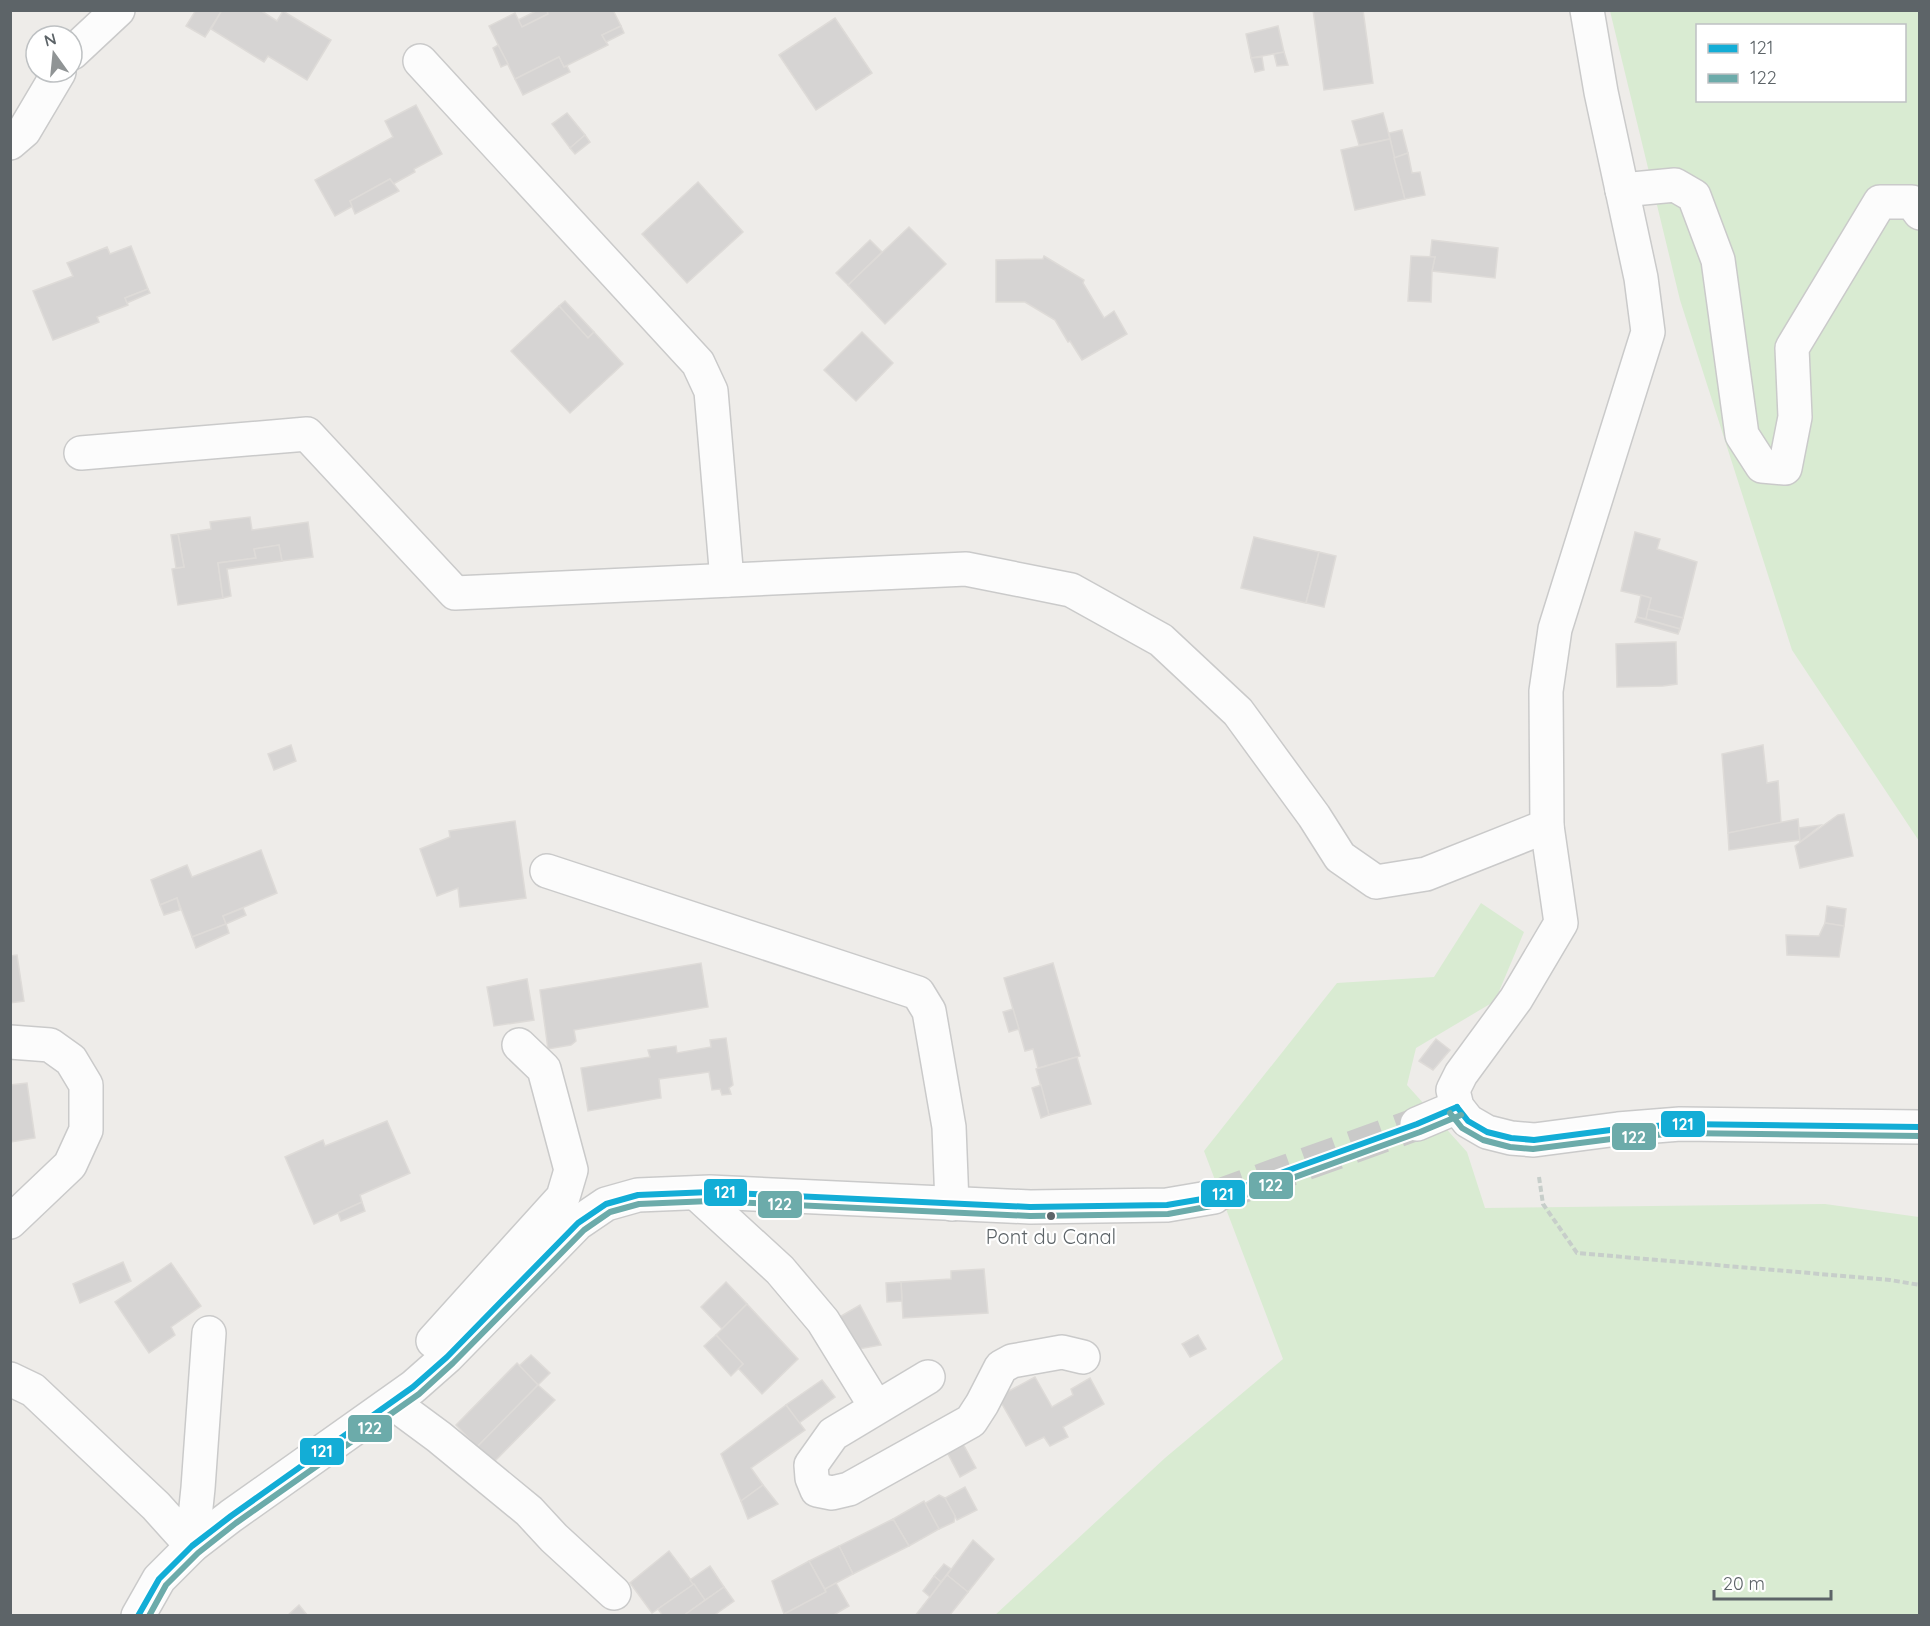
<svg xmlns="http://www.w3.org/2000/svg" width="1930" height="1626" font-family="Quicksand,sans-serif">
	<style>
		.green { fill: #d9ebd2; fill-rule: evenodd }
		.building { fill: #d6d4d3; stroke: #dedbd8; stroke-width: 1.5 }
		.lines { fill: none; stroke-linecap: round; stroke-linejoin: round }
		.minor-tunnel { stroke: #cacac9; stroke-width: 33; stroke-dasharray: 33 16; stroke-linecap: butt }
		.minor-casing { stroke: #cacaca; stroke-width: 36 }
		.path { stroke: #c7ceca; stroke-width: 4; stroke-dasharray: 6 3; stroke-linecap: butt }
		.minor { stroke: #fcfcfc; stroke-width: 33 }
		.bus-1-casing { stroke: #fff; stroke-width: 10 }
		.bus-2-casing { stroke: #fff; stroke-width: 10 }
		.bus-1 { stroke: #13add6; stroke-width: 6 }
		.bus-2 { stroke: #6cabaa; stroke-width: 6 }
		.bus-dot { fill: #5d6468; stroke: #fff; stroke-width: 2 }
		.labels { text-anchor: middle; stroke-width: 4.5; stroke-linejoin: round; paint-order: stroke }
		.bus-label { font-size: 20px; fill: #5d6468; stroke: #fff }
		.line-badge { stroke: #fff; stroke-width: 2 }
		.badge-label { font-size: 16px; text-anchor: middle; font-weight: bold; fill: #fff }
	</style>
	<rect width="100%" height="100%" fill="#eeece9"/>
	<g class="green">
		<path d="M 1610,11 L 1919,11 L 1919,841 L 1792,650 L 1680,300 ZM 1698,26 L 1904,26 L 1904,100 L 1698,100 Z"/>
		<path d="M 1481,903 L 1524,932 L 1495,1001 L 1416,1048 L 1407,1085 L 1467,1152 L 1485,1208 L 1825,1204 L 1919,1217 L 1919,1615 L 994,1616 L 1165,1458 L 1283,1359 L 1204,1151 L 1337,983 L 1434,977 Z"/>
	</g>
	<g class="building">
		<path d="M 196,10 L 218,10 L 221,12 L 205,37 L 186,26 Z"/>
		<path d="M 222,10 L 260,10 L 277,21 L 283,11 L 331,40 L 307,80 L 268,56 L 264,62 L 211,29 Z"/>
		<path d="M 538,10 L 547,10 L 548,14 L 522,27 L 518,20 Z"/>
		<path d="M 613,10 L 621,26 L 602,35 L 608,45 L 564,67 L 559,57 L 515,79 L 489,26 L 515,13 L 522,27 L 548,14 L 547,10 Z"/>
		<path d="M 1313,10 L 1363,10 L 1373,83 L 1324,90 Z"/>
		<path d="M 835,18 L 872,73 L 816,110 L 779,55 Z"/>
		<path d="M 621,26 L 624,33 L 606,42 L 602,35 Z"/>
		<path d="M 1278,26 L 1284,52 L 1251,58 L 1246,34 Z"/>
		<path d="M 498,45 L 508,64 L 501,67 L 493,48 Z"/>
		<path d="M 1284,52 L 1288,65 L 1277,66 L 1274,54 Z"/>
		<path d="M 559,57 L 564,67 L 567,66 L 570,72 L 523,95 L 515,79 Z"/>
		<path d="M 1262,57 L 1264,70 L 1255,72 L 1251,58 Z"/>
		<path d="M 416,105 L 442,154 L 414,169 L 415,172 L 395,183 L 393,184 L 390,179 L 350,201 L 353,206 L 335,216 L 315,180 L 393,137 L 385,121 Z"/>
		<path d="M 567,113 L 585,135 L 570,148 L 552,124 Z"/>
		<path d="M 1383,113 L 1390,139 L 1359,145 L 1352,121 Z"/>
		<path d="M 1402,130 L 1408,153 L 1394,158 L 1389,133 Z"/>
		<path d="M 585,135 L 590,142 L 575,154 L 570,148 Z"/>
		<path d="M 1390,139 L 1405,199 L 1355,210 L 1341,150 Z"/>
		<path d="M 1408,153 L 1412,173 L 1420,172 L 1425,195 L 1405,199 L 1394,158 Z"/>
		<path d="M 390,179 L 399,191 L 355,214 L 350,201 Z"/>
		<path d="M 698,182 L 743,232 L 687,283 L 642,234 Z"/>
		<path d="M 909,227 L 946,264 L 885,324 L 848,285 Z"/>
		<path d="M 870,240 L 882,252 L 848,285 L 836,273 Z"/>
		<path d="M 1432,240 L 1498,248 L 1495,278 L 1432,271 L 1435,257 L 1430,258 Z"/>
		<path d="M 131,246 L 148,289 L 125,298 L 128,305 L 97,317 L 99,322 L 53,340 L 33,291 L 73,276 L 67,263 L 107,247 L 110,254 Z"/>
		<path d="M 1044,256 L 1084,280 L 1083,283 L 1104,318 L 1114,311 L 1127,334 L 1082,360 L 1070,341 L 1068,342 L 1055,320 L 1025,302 L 996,302 L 996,260 L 1043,259 Z"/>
		<path d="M 1411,256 L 1435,257 L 1432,271 L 1431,302 L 1408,301 Z"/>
		<path d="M 148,289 L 150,293 L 127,303 L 125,298 Z"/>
		<path d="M 565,301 L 594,332 L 588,338 L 559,306 Z"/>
		<path d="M 559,306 L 588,338 L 594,332 L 623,364 L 570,413 L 511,351 Z"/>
		<path d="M 862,332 L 893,363 L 856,401 L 824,370 Z"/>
		<path d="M 250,517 L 252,530 L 308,522 L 313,557 L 282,561 L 279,545 L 254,549 L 256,558 L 218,563 L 223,598 L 178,605 L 172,569 L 184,567 L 178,534 L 211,529 L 210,522 Z"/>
		<path d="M 1635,532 L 1660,539 L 1657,549 L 1697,562 L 1683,618 L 1648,609 L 1651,598 L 1621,591 Z"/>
		<path d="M 178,534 L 184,567 L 176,568 L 171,535 Z"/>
		<path d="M 1254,537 L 1319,552 L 1306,603 L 1241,588 Z"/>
		<path d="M 279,545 L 282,561 L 227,569 L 231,596 L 223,598 L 218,563 L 256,558 L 254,549 Z"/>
		<path d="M 1319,552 L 1336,556 L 1324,607 L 1306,603 Z"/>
		<path d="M 1641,595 L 1651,598 L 1646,619 L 1637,617 Z"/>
		<path d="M 1648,609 L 1683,618 L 1680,629 L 1646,619 Z"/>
		<path d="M 1637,617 L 1680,629 L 1678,634 L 1635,622 Z"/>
		<path d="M 1673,642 L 1676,642 L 1677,684 L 1663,686 L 1617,687 L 1616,644 Z"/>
		<path d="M 291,745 L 296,761 L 274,770 L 268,754 Z"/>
		<path d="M 1763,745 L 1767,783 L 1778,781 L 1781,823 L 1728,833 L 1722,754 Z"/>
		<path d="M 1844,814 L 1853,856 L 1800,868 L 1795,846 L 1838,815 Z"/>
		<path d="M 1798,819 L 1800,840 L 1729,850 L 1728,833 Z"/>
		<path d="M 515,821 L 526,898 L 460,907 L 458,888 L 437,896 L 420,849 L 450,837 L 449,831 Z"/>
		<path d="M 1821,825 L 1800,842 L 1799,828 Z"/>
		<path d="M 261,850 L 277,893 L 223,916 L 226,924 L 192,937 L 177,898 L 160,905 L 151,880 L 187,865 L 192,877 Z"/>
		<path d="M 177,898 L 180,910 L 164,915 L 160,905 Z"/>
		<path d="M 1827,906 L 1846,909 L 1844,926 L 1825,923 Z"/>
		<path d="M 243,908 L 246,915 L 226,924 L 223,916 Z"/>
		<path d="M 1825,923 L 1844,926 L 1839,957 L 1787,955 L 1786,935 L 1819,936 Z"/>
		<path d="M 226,924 L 229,933 L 196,948 L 192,937 Z"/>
		<path d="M 17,955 L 24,1001 L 10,1003 L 10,956 Z"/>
		<path d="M 701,963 L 708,1007 L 574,1030 L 576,1041 L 571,1045 L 548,1049 L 540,990 Z"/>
		<path d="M 1053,963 L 1080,1056 L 1038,1068 L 1033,1049 L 1025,1051 L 1004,978 Z"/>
		<path d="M 527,979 L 534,1020 L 494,1026 L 487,987 Z"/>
		<path d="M 1013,1009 L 1019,1029 L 1009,1032 L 1003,1012 Z"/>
		<path d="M 726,1038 L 733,1085 L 729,1088 L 731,1094 L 722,1095 L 720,1089 L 712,1090 L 709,1072 L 659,1079 L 661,1098 L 588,1111 L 581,1068 L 650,1057 L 648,1050 L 676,1046 L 677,1053 L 711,1047 L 710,1040 Z"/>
		<path d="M 1436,1039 L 1450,1050 L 1433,1070 L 1419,1061 Z"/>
		<path d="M 1077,1057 L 1091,1104 L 1049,1115 L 1036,1069 Z"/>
		<path d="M 27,1083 L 35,1138 L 10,1142 L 10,1085 Z"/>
		<path d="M 1041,1085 L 1049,1115 L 1041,1118 L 1032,1088 Z"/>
		<path d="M 387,1121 L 410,1173 L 360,1195 L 362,1202 L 314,1224 L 285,1157 L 323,1140 L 325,1146 Z"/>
		<path d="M 362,1202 L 365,1211 L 341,1221 L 338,1213 Z"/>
		<path d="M 123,1262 L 131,1281 L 80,1303 L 73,1284 Z"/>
		<path d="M 171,1263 L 201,1306 L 171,1327 L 175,1335 L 149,1353 L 115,1302 Z"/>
		<path d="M 984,1269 L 988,1313 L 903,1318 L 901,1282 L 951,1279 L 951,1271 Z"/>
		<path d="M 726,1282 L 747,1304 L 722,1329 L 701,1307 Z"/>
		<path d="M 901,1282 L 902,1301 L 887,1302 L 886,1283 Z"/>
		<path d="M 747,1304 L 798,1359 L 762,1394 L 738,1368 L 743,1364 L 716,1335 Z"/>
		<path d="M 860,1305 L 881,1345 L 853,1350 L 836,1319 Z"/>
		<path d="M 716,1335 L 743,1364 L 731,1376 L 704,1346 Z"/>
		<path d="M 1198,1335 L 1206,1349 L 1190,1357 L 1182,1344 Z"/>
		<path d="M 531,1355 L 550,1373 L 538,1385 L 519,1366 Z"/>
		<path d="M 517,1363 L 538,1385 L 477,1447 L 456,1425 Z"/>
		<path d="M 1035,1377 L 1052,1407 L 1073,1395 L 1071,1389 L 1090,1378 L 1104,1404 L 1063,1427 L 1068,1437 L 1050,1446 L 1044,1437 L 1026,1446 L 998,1397 Z"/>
		<path d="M 822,1380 L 835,1397 L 799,1423 L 786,1405 Z"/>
		<path d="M 538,1385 L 555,1400 L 493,1463 L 477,1447 Z"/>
		<path d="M 786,1405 L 805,1430 L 751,1468 L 763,1485 L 741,1501 L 721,1454 Z"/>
		<path d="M 962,1442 L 976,1468 L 960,1477 L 946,1450 Z"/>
		<path d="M 763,1485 L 778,1504 L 748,1519 L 741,1501 Z"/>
		<path d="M 965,1487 L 977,1510 L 957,1520 L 945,1498 Z"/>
		<path d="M 939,1495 L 945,1498 L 955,1516 L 954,1522 L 939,1529 L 924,1504 Z"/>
		<path d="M 924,1501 L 939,1529 L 909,1546 L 893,1519 Z"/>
		<path d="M 893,1519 L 909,1546 L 853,1574 L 839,1546 Z"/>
		<path d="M 973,1540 L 994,1559 L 968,1592 L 947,1575 Z"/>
		<path d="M 839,1546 L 853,1574 L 825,1589 L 809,1561 Z"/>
		<path d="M 669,1551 L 694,1584 L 652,1613 L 630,1583 Z"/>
		<path d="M 809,1561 L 826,1592 L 784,1614 L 772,1581 Z"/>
		<path d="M 944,1564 L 951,1569 L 941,1582 L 934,1576 Z"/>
		<path d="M 710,1566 L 724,1587 L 705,1600 L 690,1580 Z"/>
		<path d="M 947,1575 L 968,1592 L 949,1616 L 915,1616 Z"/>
		<path d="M 934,1576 L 941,1582 L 930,1597 L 923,1591 Z"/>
		<path d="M 836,1583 L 849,1606 L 832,1616 L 785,1616 L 784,1614 L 826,1592 L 825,1589 Z"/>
		<path d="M 694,1584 L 705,1600 L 683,1616 L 663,1616 L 658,1609 Z"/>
		<path d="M 724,1587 L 734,1601 L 713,1616 L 683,1616 Z"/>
		<path d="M 299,1605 L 308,1616 L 287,1616 Z"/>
	</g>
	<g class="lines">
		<path class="minor-tunnel" d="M 1214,1197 L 1417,1124"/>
		<defs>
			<g id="minor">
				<path d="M 1587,10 L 1601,92 L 1641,278 L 1648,332 L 1555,629 L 1546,691 L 1547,826 L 1561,923 L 1516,999 L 1461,1074 L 1453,1090 L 1457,1107 L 1468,1121 L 1487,1132 L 1511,1138 L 1534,1140 L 1618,1129 L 1680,1124 L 1920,1127"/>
				<path d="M 72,53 L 118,10"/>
				<path d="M 420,61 L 698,363 L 711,391 L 727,580"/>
				<path d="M 10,143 L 24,131 L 59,72"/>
				<path d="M 1622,190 L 1675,185 L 1694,196 L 1718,260 L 1742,435 L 1762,466 L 1785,468 L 1795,417 L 1792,348 L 1880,202 L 1912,202 L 1920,213"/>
				<path d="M 81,453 L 307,434 L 455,593 L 966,569 L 1071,590 L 1161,640 L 1238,712 L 1314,816 L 1340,857 L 1376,882 L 1426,874 L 1547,826"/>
				<path d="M 547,871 L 918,993 L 929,1011 L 949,1127 L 952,1204"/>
				<path d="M 10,1042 L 50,1045 L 71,1060 L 86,1085 L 86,1130 L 70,1165 L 10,1222"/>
				<path d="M 1417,1124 L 1457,1107"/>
				<path d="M 696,1193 L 780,1270 L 823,1321 L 876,1407"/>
				<path d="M 433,1341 L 563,1197 L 571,1170 L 544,1069 L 519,1045"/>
				<path d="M 928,1377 L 833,1434 L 811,1465 L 812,1478 L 817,1490 L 832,1493 L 849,1489 L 971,1421 L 982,1404 L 1001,1367 L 1012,1361 L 1062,1352 L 1083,1357"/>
				<path d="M 10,1379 L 33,1390 L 156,1506 L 192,1546 L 198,1488 L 209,1333"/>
				<path d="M 393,1403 L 439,1437 L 529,1511 L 554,1538 L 614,1593"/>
				<path d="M 138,1616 L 159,1579 L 192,1546 L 231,1516 L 413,1387 L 447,1357 L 578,1223 L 606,1204 L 638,1195 L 710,1192 L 1030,1207 L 1167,1205 L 1214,1197"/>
			</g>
		</defs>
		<use href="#minor" class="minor-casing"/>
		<path class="path" d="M 1539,1177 L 1543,1204 L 1577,1253 L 1890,1280 L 1920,1285"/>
		<use href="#minor" class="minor"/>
		<defs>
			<g id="bus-1">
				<path d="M 1457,1107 L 1468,1121 L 1487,1132 L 1511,1138 L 1534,1140 L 1618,1129 L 1680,1124 L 1920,1127"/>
				<path d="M 138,1616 L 159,1579 L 192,1546 L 231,1516 L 413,1387 L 447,1357 L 578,1223 L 606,1204 L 638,1195 L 710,1192 L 1030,1207 L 1167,1205 L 1214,1197 L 1417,1124 L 1457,1107"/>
			</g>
			<g id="bus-2">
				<path d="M 1450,1113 L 1462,1128 L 1483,1140 L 1510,1147 L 1533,1149 L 1619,1138 L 1680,1133 L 1920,1136"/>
				<path d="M 149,1616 L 166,1585 L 198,1553 L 236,1523 L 419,1394 L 453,1363 L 584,1230 L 610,1212 L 639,1204 L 710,1201 L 1030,1216 L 1168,1214 L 1217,1205 L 1420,1132 L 1461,1115"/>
			</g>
		</defs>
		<use href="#bus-1" class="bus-1-casing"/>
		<use href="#bus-2" class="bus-2-casing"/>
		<use href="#bus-1" class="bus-1"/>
		<use href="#bus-2" class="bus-2"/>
	</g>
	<circle class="bus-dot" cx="1051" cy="1216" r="5"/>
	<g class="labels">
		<g class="bus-label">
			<text x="1051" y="1244">Pont du Canal</text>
		</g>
	</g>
	<g class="line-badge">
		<rect x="1660" y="1110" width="46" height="28" rx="6" fill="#13add6"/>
		<rect x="1611" y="1122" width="46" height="29" rx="6" fill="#6cabaa"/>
		<rect x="1248" y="1171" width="46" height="29" rx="6" fill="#6cabaa"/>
		<rect x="703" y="1178" width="45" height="29" rx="6" fill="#13add6"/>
		<rect x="1200" y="1179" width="46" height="29" rx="6" fill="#13add6"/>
		<rect x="757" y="1190" width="46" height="29" rx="6" fill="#6cabaa"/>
		<rect x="347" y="1414" width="46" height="29" rx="6" fill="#6cabaa"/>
		<rect x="299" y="1437" width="46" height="29" rx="6" fill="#13add6"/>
	</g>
	<g class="badge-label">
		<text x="1683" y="1130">121</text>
		<text x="1634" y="1143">122</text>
		<text x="1271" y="1191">122</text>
		<text x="725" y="1198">121</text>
		<text x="1223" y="1200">121</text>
		<text x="780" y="1210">122</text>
		<text x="370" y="1434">122</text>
		<text x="322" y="1457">121</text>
	</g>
	<rect width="1930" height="1626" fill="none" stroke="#5d6468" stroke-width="24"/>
	<rect x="1696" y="24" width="210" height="78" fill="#ffffff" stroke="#bec1c3" stroke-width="1.5"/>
	<rect x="1708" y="44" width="30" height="9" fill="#13add6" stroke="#bec1c3" stroke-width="1.5"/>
	<text x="1750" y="54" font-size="18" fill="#5d6468">121</text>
	<rect x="1708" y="74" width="30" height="9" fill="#6cabaa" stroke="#bec1c3" stroke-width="1.5"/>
	<text x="1750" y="84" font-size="18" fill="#5d6468">122</text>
	<g transform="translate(54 54) rotate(345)"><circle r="28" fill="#ffffff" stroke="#bec1c3" stroke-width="1.5"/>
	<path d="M0-4.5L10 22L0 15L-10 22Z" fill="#909495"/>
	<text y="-9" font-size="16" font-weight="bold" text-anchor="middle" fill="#5d6468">N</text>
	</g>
	<path d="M1714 1590v9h117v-9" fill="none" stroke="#5d6468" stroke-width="3"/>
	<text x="1723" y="1590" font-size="18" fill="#5d6468" stroke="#ffffff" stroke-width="4.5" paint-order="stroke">20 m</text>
</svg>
